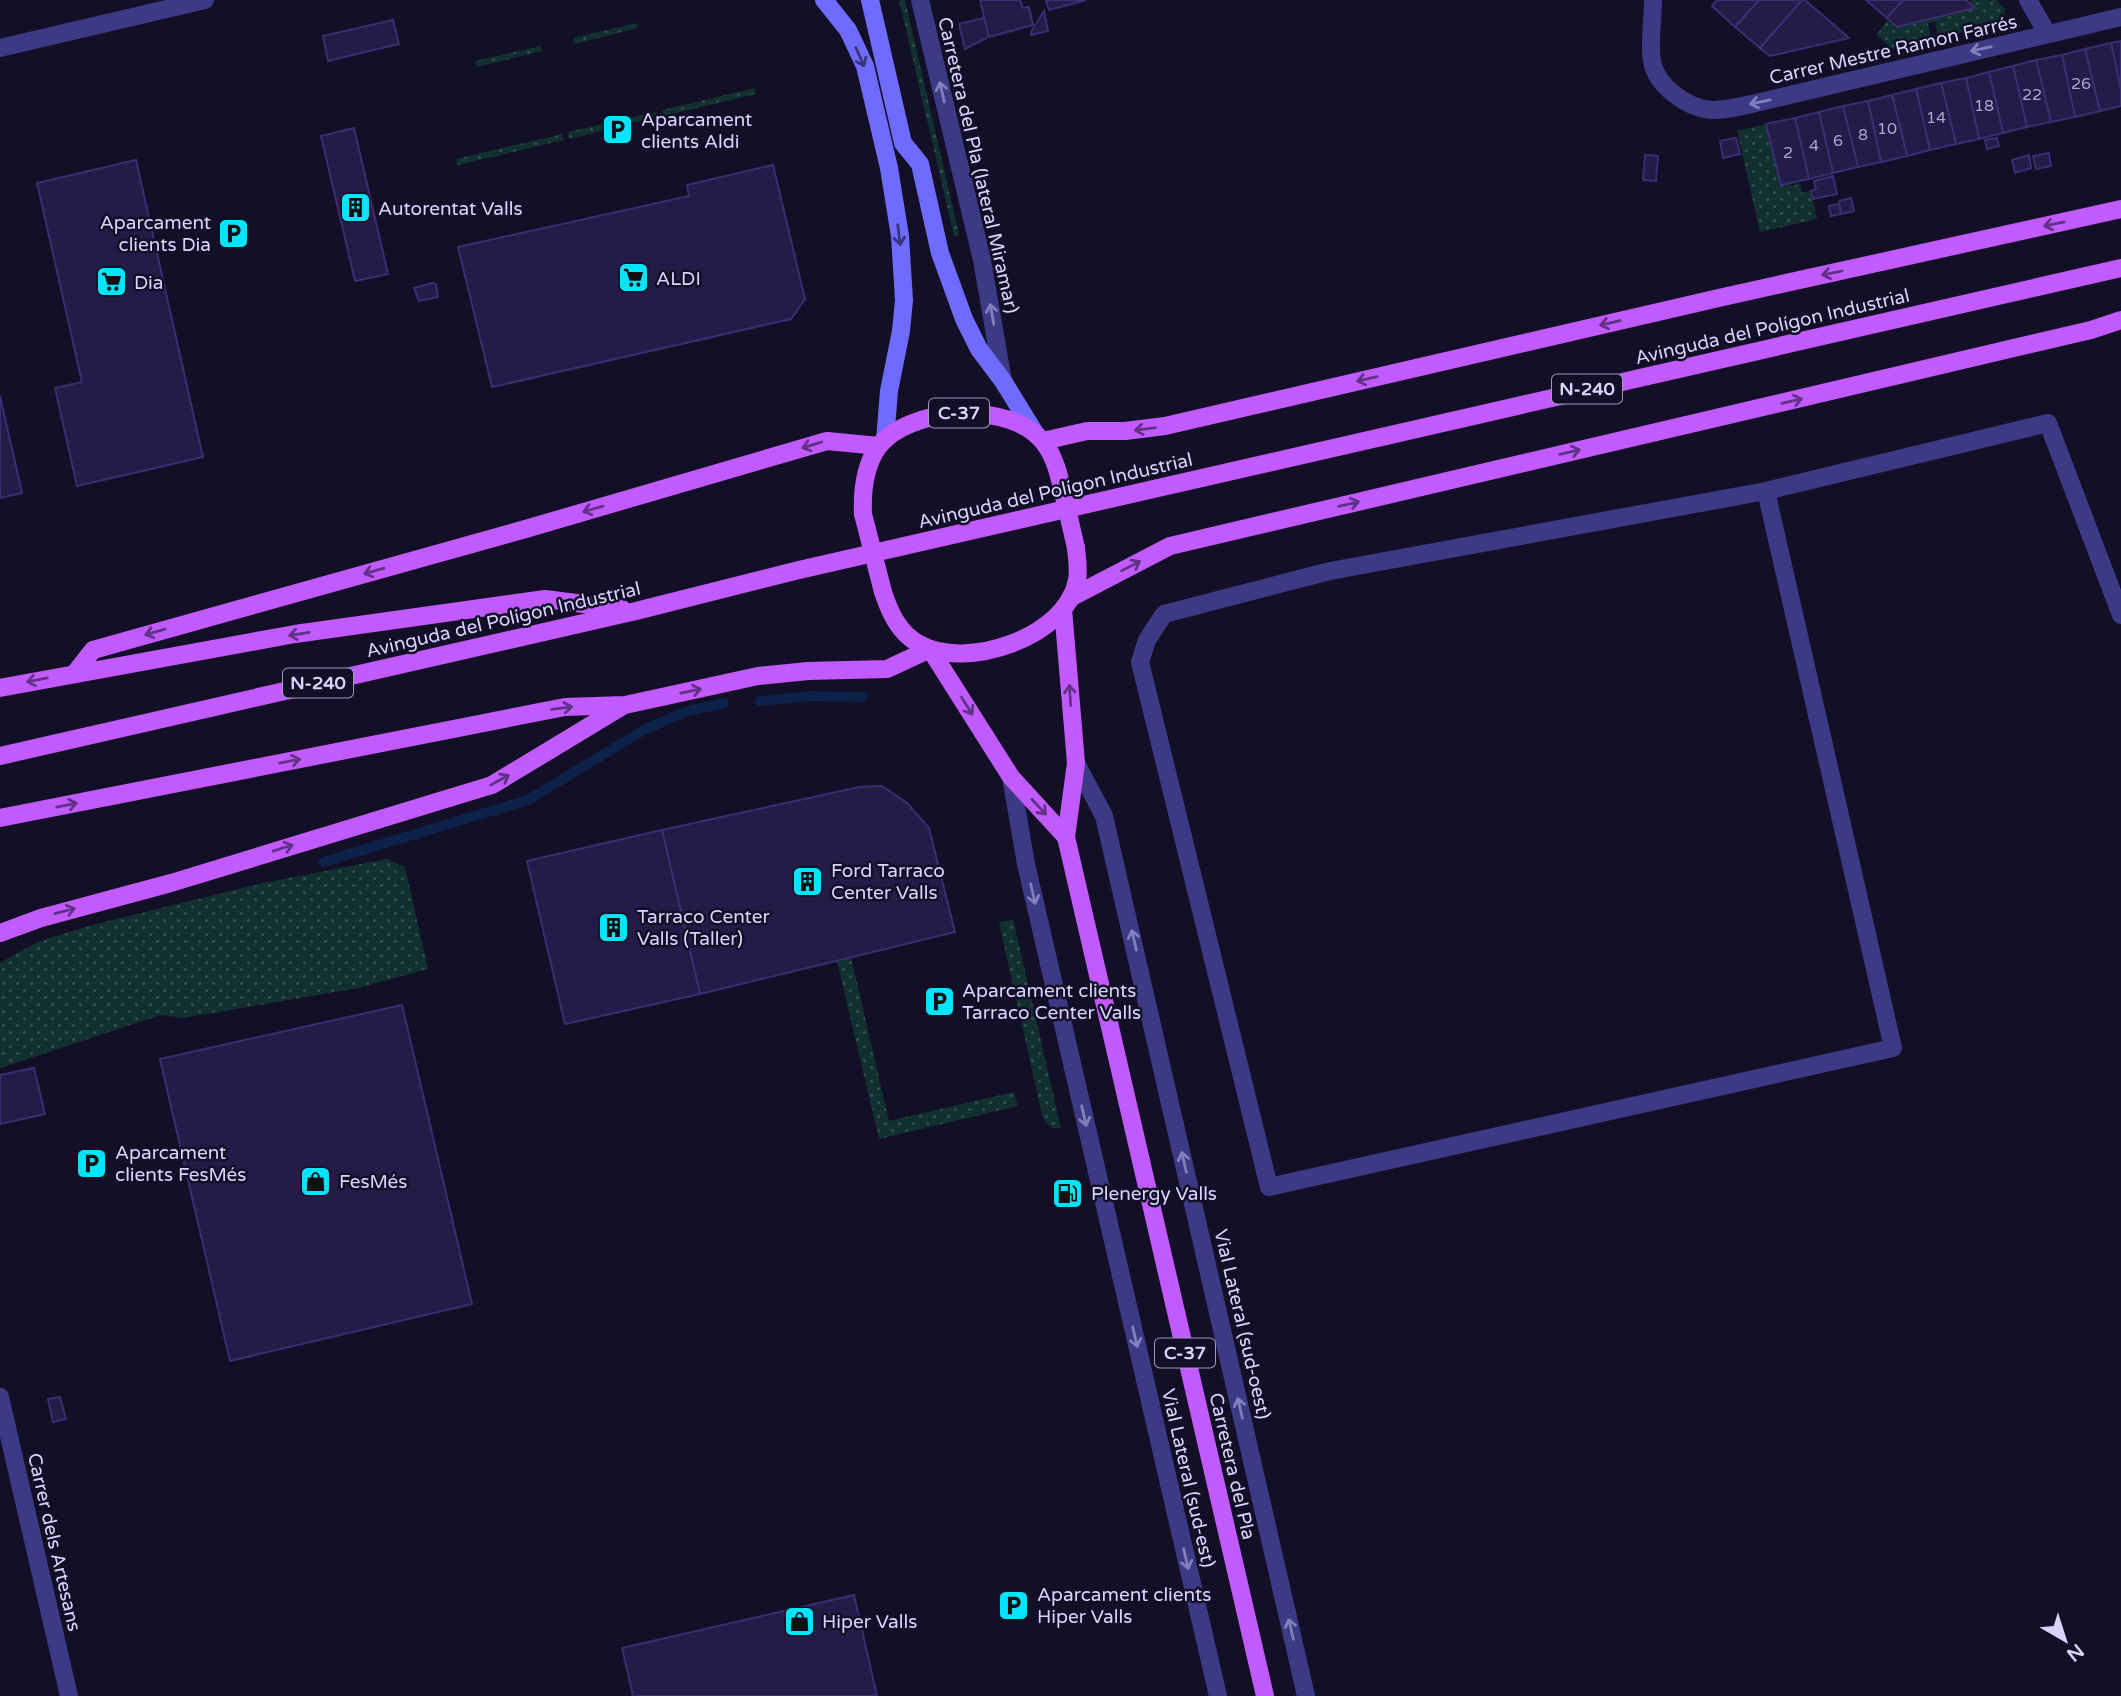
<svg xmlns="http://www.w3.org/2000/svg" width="2121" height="1696" font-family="'Varela Round',sans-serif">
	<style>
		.green { fill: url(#green-dots) }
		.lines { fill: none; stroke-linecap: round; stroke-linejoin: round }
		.stream { stroke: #0c2248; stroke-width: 10 }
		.building { fill: #241b47; stroke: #3b2d73; stroke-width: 2 }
		.service { stroke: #3d3a85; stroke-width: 18 }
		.minor { stroke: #3d3a85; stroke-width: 18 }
		.tertiary { stroke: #3d3a85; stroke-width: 18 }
		.secondary { stroke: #6f6bff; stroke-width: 18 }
		.primary { stroke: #c25bff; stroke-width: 18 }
		.primary-bridge { stroke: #c25bff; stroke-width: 18 }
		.oneway { stroke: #837fbc }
		.oneway2 { stroke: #38347d }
		.oneway3 { stroke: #623188 }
		.labels { text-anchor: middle; stroke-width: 5; stroke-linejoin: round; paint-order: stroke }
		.number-label { font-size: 16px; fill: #aca6d1 }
		.shield { fill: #130f26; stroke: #9e99be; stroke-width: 2 }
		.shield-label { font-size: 18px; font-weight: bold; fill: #d9d4ff }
		.street-label { font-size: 19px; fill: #d9d4ff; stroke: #130f26 }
		.poi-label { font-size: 19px; fill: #d9d4ff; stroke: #130f26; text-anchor: start }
	</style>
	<defs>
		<pattern id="green-dots" width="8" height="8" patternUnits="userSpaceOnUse" patternTransform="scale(1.75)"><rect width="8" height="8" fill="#12302f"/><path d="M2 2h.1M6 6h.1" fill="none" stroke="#344d4e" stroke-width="1.8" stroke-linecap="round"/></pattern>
	</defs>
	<rect width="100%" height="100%" fill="#130f26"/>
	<g class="green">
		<path d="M 899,0 L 905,0 L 959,234 L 957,237 L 954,236 Z"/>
		<path d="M 1971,0 L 1996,0 L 2005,9 L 2004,20 L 1997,24 L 1939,38 L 1935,22 L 1928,23 L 1931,39 L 1893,49 L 1876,35 L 1888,20 L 1897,27 L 1974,8 L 1970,3 Z"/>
		<path d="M 637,23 L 638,28 L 574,44 L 573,38 Z"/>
		<path d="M 541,46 L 542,51 L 477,67 L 475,61 Z"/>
		<path d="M 755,88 L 756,94 L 663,116 L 662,110 Z"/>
		<path d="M 656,112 L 657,117 L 569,139 L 568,132 Z"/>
		<path d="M 1766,124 L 1781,185 L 1791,183 L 1792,186 L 1800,183 L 1802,193 L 1811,191 L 1817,219 L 1760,232 L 1737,131 Z"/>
		<path d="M 562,134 L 564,140 L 458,165 L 456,159 Z"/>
		<path d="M 387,859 L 405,867 L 428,969 L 358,988 L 184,1018 L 161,1015 L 0,1068 L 0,963 L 37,942 L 92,925 L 263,883 Z"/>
		<path d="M 1013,919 L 1061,1128 L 1052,1128 L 1045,1122 L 1042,1114 L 999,923 Z"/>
		<path d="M 851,957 L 889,1121 L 1014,1092 L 1018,1106 L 879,1139 L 837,961 Z"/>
	</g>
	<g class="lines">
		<g class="stream">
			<path d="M 760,701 L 811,696 L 863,697"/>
			<path d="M 323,862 L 528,800 L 644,730 L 684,712 L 724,703"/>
		</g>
	</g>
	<g class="building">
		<path d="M 980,0 L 1020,0 L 1023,8 L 1029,7 L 1033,25 L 989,37 Z"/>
		<path d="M 1086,0 L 1049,10 L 1046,1 L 1049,0 Z"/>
		<path d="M 1717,0 L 1759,0 L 1735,27 L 1712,6 Z"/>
		<path d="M 1759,0 L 1802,0 L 1760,48 L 1735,27 Z"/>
		<path d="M 1802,0 L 1805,0 L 1849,38 L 1770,56 L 1760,48 Z"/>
		<path d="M 1866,0 L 1903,0 L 1887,18 Z"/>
		<path d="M 1903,0 L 1966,0 L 1975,8 L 1897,27 L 1887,18 Z"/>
		<path d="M 1044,11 L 1048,31 L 1031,35 L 1031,32 Z"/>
		<path d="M 984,18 L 989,37 L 965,49 L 959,24 Z"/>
		<path d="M 393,20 L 399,44 L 328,61 L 323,36 Z"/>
		<path d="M 2121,41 L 2121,90 L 2111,43 Z"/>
		<path d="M 2111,43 L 2121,90 L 2121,106 L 2100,111 L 2085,49 Z"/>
		<path d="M 2085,49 L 2100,111 L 2075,117 L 2062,55 Z"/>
		<path d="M 2062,55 L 2075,117 L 2051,122 L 2036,60 Z"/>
		<path d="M 2036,60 L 2051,122 L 2027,127 L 2013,66 Z"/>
		<path d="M 2013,66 L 2027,127 L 2003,133 L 1989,72 Z"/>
		<path d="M 1989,72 L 2003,133 L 1979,139 L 1966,78 Z"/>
		<path d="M 1966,78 L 1979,139 L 1956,144 L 1941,83 Z"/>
		<path d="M 1941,83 L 1956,144 L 1930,150 L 1916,89 Z"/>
		<path d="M 1916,89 L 1930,150 L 1907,156 L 1892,95 Z"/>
		<path d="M 1892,95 L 1907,156 L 1881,162 L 1868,101 Z"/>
		<path d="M 1868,101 L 1881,162 L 1858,167 L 1843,106 Z"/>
		<path d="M 1843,106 L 1858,167 L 1833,173 L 1819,112 Z"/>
		<path d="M 1819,112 L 1833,173 L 1809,179 L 1795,118 Z"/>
		<path d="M 1795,118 L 1809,179 L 1781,185 L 1766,124 Z"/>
		<path d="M 354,128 L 388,274 L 355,281 L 321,136 Z"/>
		<path d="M 1736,138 L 1740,154 L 1723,158 L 1720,141 Z"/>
		<path d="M 1997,138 L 1999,146 L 1987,149 L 1985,140 Z"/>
		<path d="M 2049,153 L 2051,166 L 2036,169 L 2033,156 Z"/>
		<path d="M 1645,155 L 1658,156 L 1656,181 L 1643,180 Z"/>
		<path d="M 2029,155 L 2031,168 L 2015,173 L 2012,160 Z"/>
		<path d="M 136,160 L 203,457 L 77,486 L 55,388 L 82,382 L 37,183 Z"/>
		<path d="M 773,165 L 805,299 L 791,319 L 492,387 L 458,247 L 689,196 L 687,185 Z"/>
		<path d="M 1833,176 L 1837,194 L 1813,199 L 1811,191 L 1816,189 L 1814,181 Z"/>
		<path d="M 1851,198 L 1854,211 L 1841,214 L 1839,201 Z"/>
		<path d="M 1839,204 L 1841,214 L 1831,216 L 1829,206 Z"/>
		<path d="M 432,283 L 436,284 L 438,297 L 419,301 L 414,288 Z"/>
		<path d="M 0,396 L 22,493 L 0,498 Z"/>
		<path d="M 882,786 L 907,803 L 929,828 L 955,932 L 700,994 L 662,830 L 859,787 Z"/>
		<path d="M 662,830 L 700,994 L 565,1024 L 527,861 Z"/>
		<path d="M 402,1005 L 472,1304 L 230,1361 L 160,1059 Z"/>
		<path d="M 34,1068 L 45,1114 L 0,1124 L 0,1075 Z"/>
		<path d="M 60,1397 L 66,1419 L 53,1422 L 48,1399 Z"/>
		<path d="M 854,1595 L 877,1696 L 633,1696 L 622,1648 Z"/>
	</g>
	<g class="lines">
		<g class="service">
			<path d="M 1766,491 L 1893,1048 L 1269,1187 L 1140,662 L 1147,640 L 1164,614 L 1330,571 L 1766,491 L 2048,423 L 2121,615"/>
			<path d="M 1076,763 L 1104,816 L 1306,1696"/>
			<path d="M 1011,777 L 1026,864 L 1218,1696"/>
		</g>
		<g class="minor">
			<path d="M 920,0 L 982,260 L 1003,381"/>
			<path d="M 1653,0 C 1653,20 1649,41 1652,61 C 1656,86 1688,109 1713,110 C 1727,110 1742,106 1756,103 L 2121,17"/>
			<path d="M 2028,0 L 2047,33"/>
		</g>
		<g class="tertiary">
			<path d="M 0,48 L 205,0"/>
			<path d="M 0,1397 L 69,1696"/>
		</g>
		<g class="secondary">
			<path d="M 824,0 L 848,30 L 865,66 L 889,168 L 900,236 L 904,300 L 901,331 L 889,391 L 885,440"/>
			<path d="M 870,0 L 903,143 L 920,164 L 940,253 L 964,319 L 979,349 L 1003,381 L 1035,433"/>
		</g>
		<g class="primary">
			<path d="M 1043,441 L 1087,431 L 1125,431 L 1165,426 L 1723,297 L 2121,209"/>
			<path d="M 863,514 C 862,491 864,467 878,447 C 909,406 1012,400 1044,443 C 1058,461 1061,486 1067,509"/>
			<path d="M 883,592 C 890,613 899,633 919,644 C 966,671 1067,637 1077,580 C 1079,570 1077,558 1076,548"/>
			<path d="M 1070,598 L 1170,546 L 2091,330 L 2121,320"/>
			<path d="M 1063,609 L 1076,763 L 1066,837 L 1265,1696"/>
			<path d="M 930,649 L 1011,777 L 1066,837"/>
			<path d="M 75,673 L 93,650 L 522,530 L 827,441 L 879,446"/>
			<path d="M 0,688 L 295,634 L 545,599 L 622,609"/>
			<path d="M 0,756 L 636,611 L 799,570 L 2121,268"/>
			<path d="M 0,818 L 565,707 L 625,705 L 758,676 L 808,671 L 887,669 L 930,649"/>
			<path d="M 0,933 L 41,918 L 171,883 L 492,785 L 621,707"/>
		</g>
		<g class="primary-bridge">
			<path d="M 1067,509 L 1076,548"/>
			<path d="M 863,514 L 883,592"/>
		</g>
	</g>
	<defs><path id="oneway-shaft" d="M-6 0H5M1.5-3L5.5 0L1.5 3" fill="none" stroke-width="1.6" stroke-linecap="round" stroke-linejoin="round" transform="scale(1.75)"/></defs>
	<g class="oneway">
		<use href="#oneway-shaft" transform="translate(1981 49) rotate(167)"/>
		<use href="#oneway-shaft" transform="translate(942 92) rotate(-103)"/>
		<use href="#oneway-shaft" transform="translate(1760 102) rotate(168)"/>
		<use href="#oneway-shaft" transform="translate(992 314) rotate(-100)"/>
		<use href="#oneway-shaft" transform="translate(1033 894) rotate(77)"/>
		<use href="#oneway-shaft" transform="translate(1134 940) rotate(-103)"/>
		<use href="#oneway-shaft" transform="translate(1084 1116) rotate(77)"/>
		<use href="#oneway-shaft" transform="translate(1184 1162) rotate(-103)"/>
		<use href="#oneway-shaft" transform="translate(1135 1337) rotate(77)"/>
		<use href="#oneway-shaft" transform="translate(1240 1408) rotate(-103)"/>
		<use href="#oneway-shaft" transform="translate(1186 1559) rotate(77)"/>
		<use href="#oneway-shaft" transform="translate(1291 1629) rotate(-103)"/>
	</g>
	<g class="oneway2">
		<use href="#oneway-shaft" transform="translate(860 57) rotate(66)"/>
		<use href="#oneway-shaft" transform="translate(899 235) rotate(83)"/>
	</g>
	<g class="oneway3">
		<use href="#oneway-shaft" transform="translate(2054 224) rotate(168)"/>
		<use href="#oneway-shaft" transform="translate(1832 273) rotate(168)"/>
		<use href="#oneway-shaft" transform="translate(1610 323) rotate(167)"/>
		<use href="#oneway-shaft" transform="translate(1367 379) rotate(167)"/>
		<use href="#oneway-shaft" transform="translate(1792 401) rotate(-13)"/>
		<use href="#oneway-shaft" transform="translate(1145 429) rotate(172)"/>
		<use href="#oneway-shaft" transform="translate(812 445) rotate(163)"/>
		<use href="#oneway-shaft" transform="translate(1570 452) rotate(-13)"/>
		<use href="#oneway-shaft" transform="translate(1349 504) rotate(-13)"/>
		<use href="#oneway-shaft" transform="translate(593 509) rotate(164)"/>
		<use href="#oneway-shaft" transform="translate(1131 566) rotate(-27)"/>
		<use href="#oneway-shaft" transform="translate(374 571) rotate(164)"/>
		<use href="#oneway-shaft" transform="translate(155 632) rotate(164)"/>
		<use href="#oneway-shaft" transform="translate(299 634) rotate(171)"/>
		<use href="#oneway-shaft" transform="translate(37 680) rotate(169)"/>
		<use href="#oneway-shaft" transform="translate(691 691) rotate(-12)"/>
		<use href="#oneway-shaft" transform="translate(1070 695) rotate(-94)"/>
		<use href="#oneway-shaft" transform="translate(967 706) rotate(58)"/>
		<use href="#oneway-shaft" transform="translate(562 708) rotate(-8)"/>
		<use href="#oneway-shaft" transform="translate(290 761) rotate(-11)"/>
		<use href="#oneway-shaft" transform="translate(500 780) rotate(-29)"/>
		<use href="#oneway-shaft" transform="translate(67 805) rotate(-11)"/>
		<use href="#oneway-shaft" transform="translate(1039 807) rotate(47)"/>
		<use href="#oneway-shaft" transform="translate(283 848) rotate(-17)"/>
		<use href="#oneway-shaft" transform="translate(65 911) rotate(-15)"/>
	</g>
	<defs>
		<symbol id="parking-square" viewBox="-11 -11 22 22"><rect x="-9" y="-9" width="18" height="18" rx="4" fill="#00e5ff" stroke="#130f26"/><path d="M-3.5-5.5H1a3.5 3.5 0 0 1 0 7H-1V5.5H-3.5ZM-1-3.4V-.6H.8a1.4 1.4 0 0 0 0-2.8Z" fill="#111"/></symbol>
		<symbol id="building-square" viewBox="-11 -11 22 22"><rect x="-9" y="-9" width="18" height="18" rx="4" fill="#00e5ff" stroke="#130f26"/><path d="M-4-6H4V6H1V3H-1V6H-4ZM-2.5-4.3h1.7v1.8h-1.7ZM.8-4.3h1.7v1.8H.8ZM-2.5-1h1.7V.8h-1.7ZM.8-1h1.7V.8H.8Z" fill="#111"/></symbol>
		<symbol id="supermarket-square" viewBox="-11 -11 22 22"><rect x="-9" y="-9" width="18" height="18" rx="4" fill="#00e5ff" stroke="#130f26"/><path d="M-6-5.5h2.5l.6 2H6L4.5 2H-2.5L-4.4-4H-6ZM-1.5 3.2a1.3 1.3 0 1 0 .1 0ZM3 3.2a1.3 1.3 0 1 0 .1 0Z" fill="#111"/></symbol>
		<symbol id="shop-square" viewBox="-11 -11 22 22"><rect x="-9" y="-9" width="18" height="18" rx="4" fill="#00e5ff" stroke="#130f26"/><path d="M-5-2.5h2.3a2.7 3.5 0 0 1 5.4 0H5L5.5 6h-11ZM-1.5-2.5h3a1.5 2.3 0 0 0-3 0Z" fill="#111"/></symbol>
		<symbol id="fuel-square" viewBox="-11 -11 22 22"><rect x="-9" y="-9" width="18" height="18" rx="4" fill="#00e5ff" stroke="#130f26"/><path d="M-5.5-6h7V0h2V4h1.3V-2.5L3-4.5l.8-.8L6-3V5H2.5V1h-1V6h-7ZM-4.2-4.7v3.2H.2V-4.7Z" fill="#111"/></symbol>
	</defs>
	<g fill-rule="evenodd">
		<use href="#parking-square" x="600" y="112" width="35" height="35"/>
		<use href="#building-square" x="338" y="190" width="35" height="35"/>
		<use href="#parking-square" x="216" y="216" width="35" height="35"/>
		<use href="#supermarket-square" x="616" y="260" width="35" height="35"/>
		<use href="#supermarket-square" x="94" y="264" width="35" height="35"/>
		<use href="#building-square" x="790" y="864" width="35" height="35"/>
		<use href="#building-square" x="596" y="910" width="35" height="35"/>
		<use href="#parking-square" x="922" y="984" width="35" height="35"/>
		<use href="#parking-square" x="74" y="1146" width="35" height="35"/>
		<use href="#shop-square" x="298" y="1164" width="35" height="35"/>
		<use href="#fuel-square" x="1050" y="1176" width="35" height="35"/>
		<use href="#parking-square" x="996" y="1588" width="35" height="35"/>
		<use href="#shop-square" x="782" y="1604" width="35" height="35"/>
	</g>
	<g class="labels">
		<g class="number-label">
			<text x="2081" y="89">26</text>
			<text x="2032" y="100">22</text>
			<text x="1984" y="111">18</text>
			<text x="1936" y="123">14</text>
			<text x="1887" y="134">10</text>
			<text x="1863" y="140">8</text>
			<text x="1838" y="146">6</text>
			<text x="1814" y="151">4</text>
			<text x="1788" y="158">2</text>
		</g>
		<g class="shield">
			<rect x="1552" y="374.5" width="70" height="29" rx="5"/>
			<rect x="929" y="398.5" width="60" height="29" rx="5"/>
			<rect x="283" y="668.5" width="70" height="29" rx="5"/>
			<rect x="1155" y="1338.5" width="60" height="29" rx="5"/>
		</g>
		<g class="shield-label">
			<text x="1587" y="395">N-240</text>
			<text x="959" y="419">C-37</text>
			<text x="318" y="689">N-240</text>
			<text x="1185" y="1359">C-37</text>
		</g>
		<g class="street-label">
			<text transform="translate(1893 49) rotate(-13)" y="7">Carrer Mestre Ramon Farrés</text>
			<text transform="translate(979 165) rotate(77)" y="7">Carretera del Pla (lateral Miramar)</text>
			<text transform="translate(1772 326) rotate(-13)" y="7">Avinguda del Polígon Industrial</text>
			<text transform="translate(1055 490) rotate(-13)" y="7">Avinguda del Polígon Industrial</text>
			<text transform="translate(503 619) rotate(-13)" y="7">Avinguda del Polígon Industrial</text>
			<text transform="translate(1243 1324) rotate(77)" y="7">Vial Lateral (sud-oest)</text>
			<text transform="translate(1233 1466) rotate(77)" y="7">Carretera del Pla</text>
			<text transform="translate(1189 1478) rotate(77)" y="7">Vial Lateral (sud-est)</text>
			<text transform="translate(55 1542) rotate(77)" y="7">Carrer dels Artesans</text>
		</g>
		<g class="poi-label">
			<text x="641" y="126">Aparcament<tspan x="641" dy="22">clients Aldi</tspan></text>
			<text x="378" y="215">Autorentat Valls</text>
			<text x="211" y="229" text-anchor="end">Aparcament<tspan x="211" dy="22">clients Dia</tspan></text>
			<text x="656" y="285">ALDI</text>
			<text x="134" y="289">Dia</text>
			<text x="831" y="877">Ford Tarraco<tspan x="831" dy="22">Center Valls</tspan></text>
			<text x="637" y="923">Tarraco Center<tspan x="637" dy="22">Valls (Taller)</tspan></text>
			<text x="962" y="997">Aparcament clients<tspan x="962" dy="22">Tarraco Center Valls</tspan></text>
			<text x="115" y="1159">Aparcament<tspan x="115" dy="22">clients FesMés</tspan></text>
			<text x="339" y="1188">FesMés</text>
			<text x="1091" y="1200">Plenergy Valls</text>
			<text x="1037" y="1601">Aparcament clients<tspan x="1037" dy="22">Hiper Valls</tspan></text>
			<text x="822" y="1628">Hiper Valls</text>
		</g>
	</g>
	<g transform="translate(2065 1640) rotate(141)" stroke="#130f26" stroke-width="5" paint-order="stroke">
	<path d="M0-5L12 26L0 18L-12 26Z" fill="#d9d4ff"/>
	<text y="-10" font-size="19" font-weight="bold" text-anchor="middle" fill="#d9d4ff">N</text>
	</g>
</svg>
